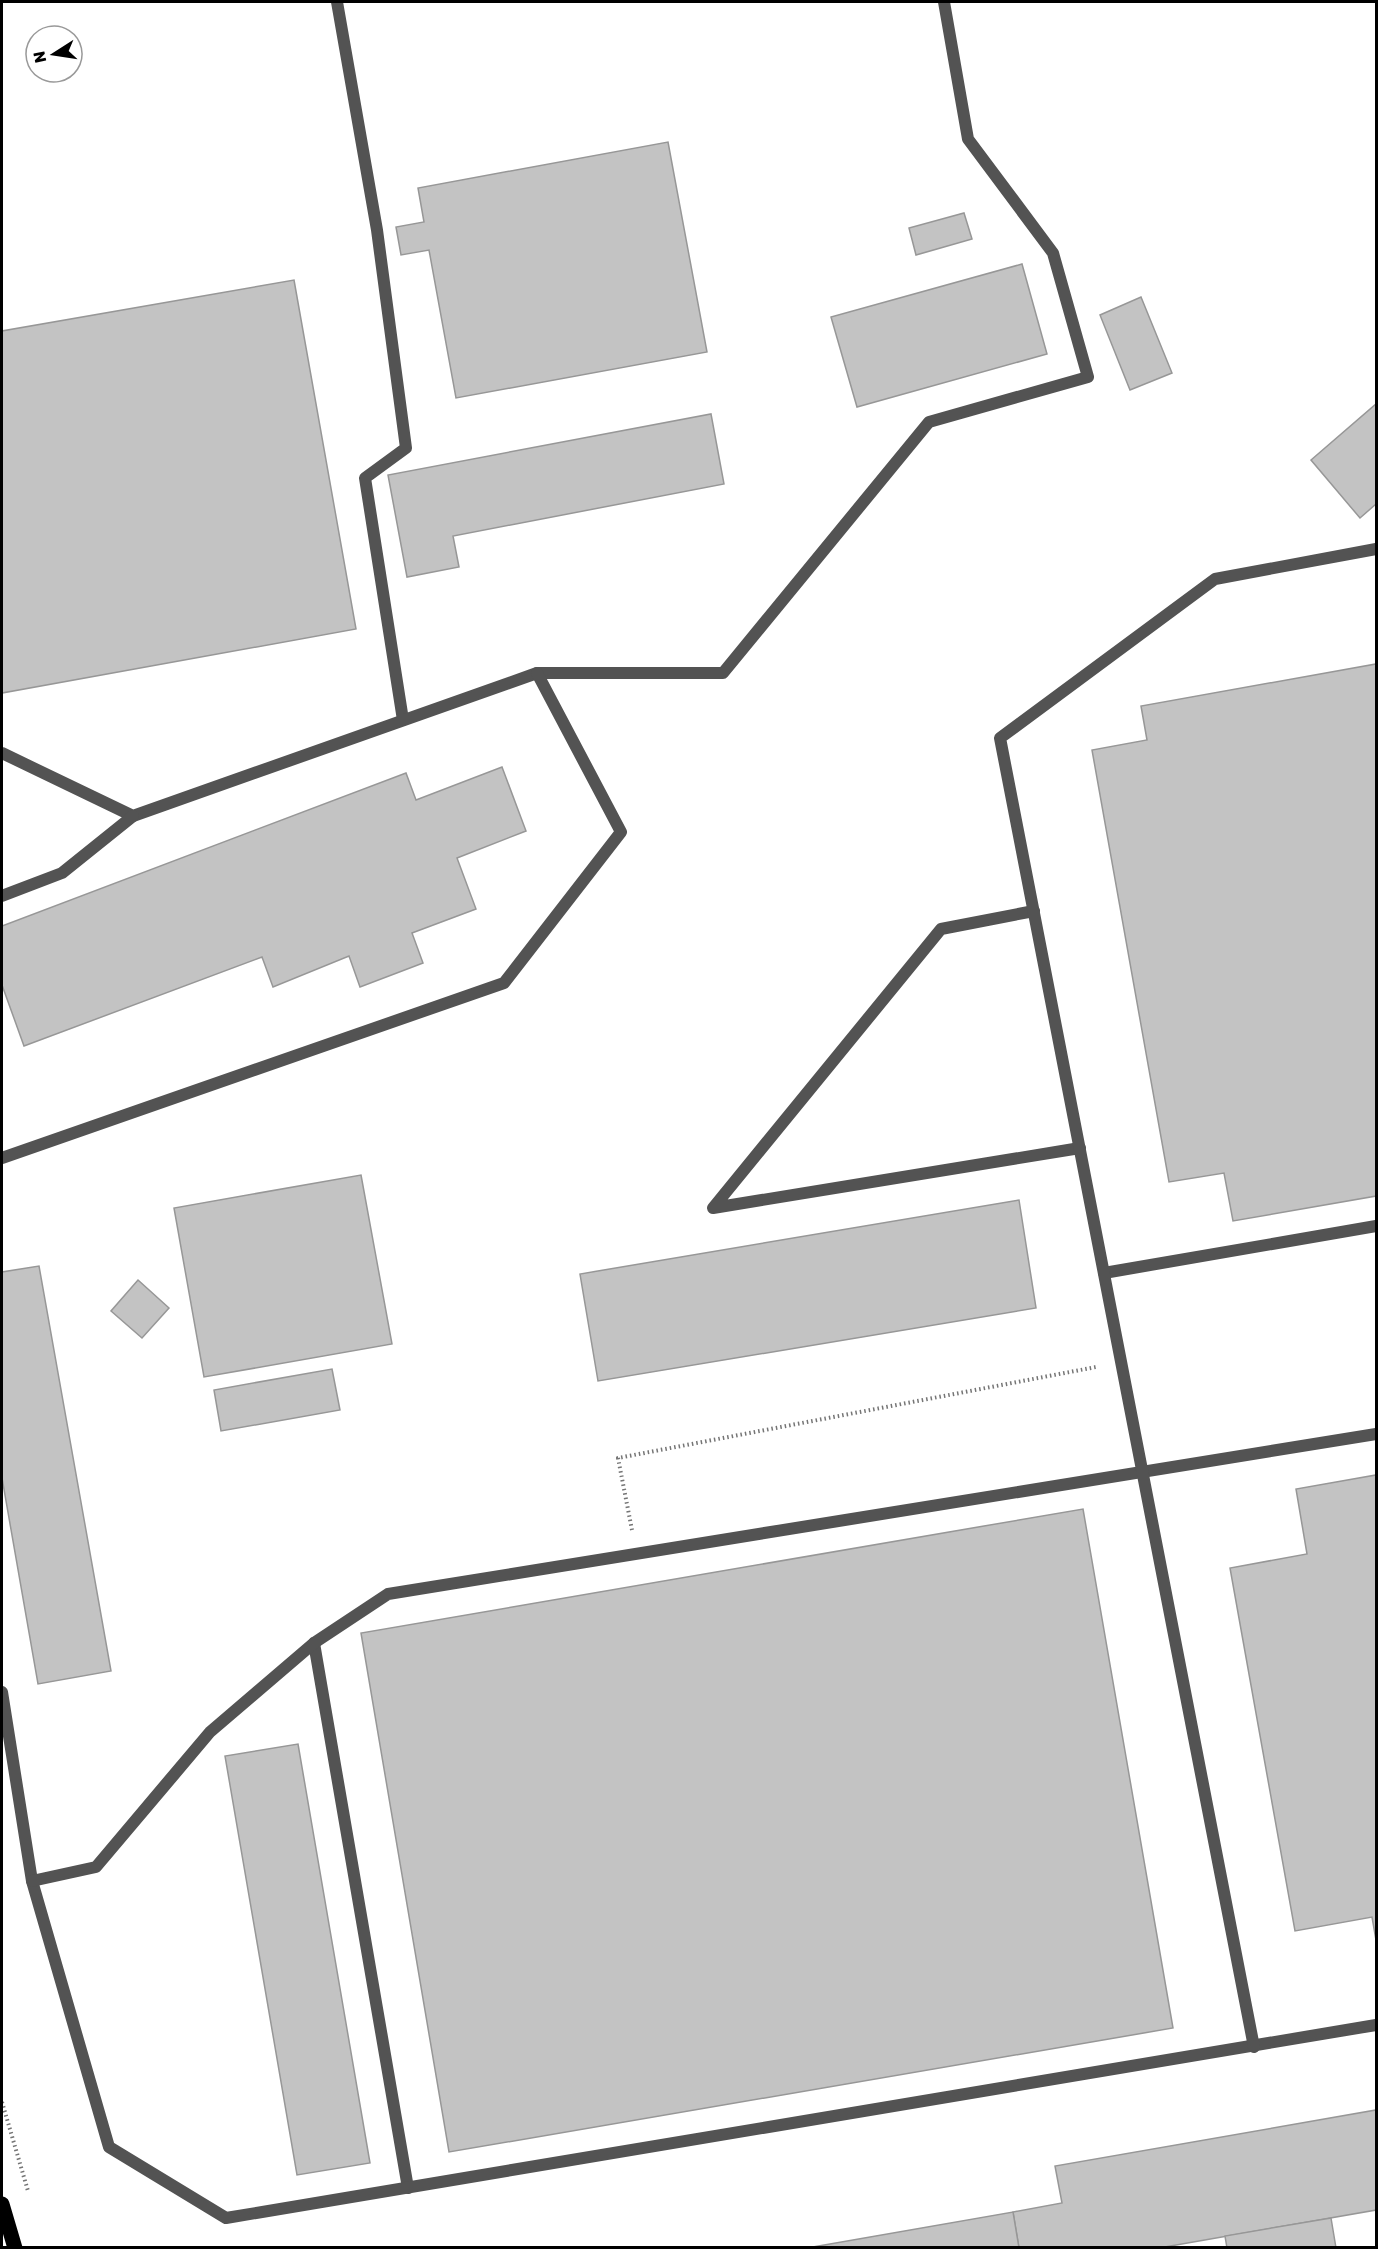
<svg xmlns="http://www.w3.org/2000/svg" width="1378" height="2249" font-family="Rubik,sans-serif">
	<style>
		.building { fill: #c3c3c3; stroke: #979797; stroke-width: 1.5 }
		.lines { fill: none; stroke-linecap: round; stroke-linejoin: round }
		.path { stroke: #757575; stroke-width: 4; stroke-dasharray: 1.5 3; stroke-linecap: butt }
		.service { stroke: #535353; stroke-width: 12 }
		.primary { stroke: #000; stroke-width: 15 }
	</style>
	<rect width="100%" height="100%" fill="#fff"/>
	<g class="building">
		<path d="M 668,142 L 707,352 L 456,398 L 429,250 L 401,255 L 396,227 L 424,222 L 418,188 Z"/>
		<path d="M 964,213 L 972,239 L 916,255 L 909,228 Z"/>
		<path d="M 1022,264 L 1047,354 L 857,407 L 831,317 Z"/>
		<path d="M 294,280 L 356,629 L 2,693 L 2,331 Z"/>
		<path d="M 1141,297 L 1172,373 L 1130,390 L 1100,315 Z"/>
		<path d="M 1376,404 L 1376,504 L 1360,518 L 1311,460 Z"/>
		<path d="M 711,414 L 724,484 L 453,536 L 459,567 L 407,577 L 388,475 Z"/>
		<path d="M 1376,664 L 1376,1196 L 1233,1221 L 1224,1173 L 1169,1182 L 1092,750 L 1147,740 L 1141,706 Z"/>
		<path d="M 502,767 L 526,831 L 457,858 L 476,909 L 412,933 L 423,963 L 360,987 L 349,956 L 273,987 L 262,957 L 24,1046 L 2,985 L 2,926 L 406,773 L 416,800 Z"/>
		<path d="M 361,1175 L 392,1344 L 204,1377 L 174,1208 Z"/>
		<path d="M 1019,1200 L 1036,1308 L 598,1381 L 580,1274 Z"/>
		<path d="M 39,1266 L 111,1671 L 38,1684 L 2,1478 L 2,1272 Z"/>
		<path d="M 138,1280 L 169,1308 L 142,1338 L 111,1311 Z"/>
		<path d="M 332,1369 L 340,1410 L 221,1431 L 214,1390 Z"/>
		<path d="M 1376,1475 L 1376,1940 L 1372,1917 L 1295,1931 L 1230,1568 L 1307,1554 L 1296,1489 Z"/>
		<path d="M 1083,1509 L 1173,2028 L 449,2152 L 361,1633 Z"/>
		<path d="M 298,1744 L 370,2163 L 297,2175 L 225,1756 Z"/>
		<path d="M 1376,2110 L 1376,2210 L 1159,2248 L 1019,2248 L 1013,2212 L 1062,2203 L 1055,2166 Z"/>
		<path d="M 1013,2212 L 1019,2248 L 807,2248 Z"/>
		<path d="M 1331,2218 L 1336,2248 L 1227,2248 L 1225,2236 Z"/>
	</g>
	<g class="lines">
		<g class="path">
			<path d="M 632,1530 L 618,1458 L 1096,1367"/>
			<path d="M 2,2102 L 28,2191"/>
		</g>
		<g class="service">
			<path d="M 337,2 L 377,230 L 406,448 L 365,478 L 403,720"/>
			<path d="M 2,753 L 133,816 L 537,673 L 723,673 L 929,422 L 1088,377 L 1053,253 L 968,139 L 944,2"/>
			<path d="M 2,896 L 62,873 L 133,816"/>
			<path d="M 1034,911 L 941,929 L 713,1208 L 1080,1148"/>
			<path d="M 2,1158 L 504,983 L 621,832 L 537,673"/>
			<path d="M 1104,1273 L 1376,1226"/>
			<path d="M 314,1643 L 408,2188"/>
			<path d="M 2,1692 L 32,1881 L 109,2147 L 226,2218 L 1376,2025"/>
			<path d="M 32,1881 L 96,1867 L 210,1732 L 314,1643 L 388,1594 L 1376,1434"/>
			<path d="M 1254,2047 L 1000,738 L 1215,579 L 1376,549"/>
		</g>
		<path class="primary" d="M 2,2204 L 15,2248"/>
	</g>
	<rect width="1378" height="2249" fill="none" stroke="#000000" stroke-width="6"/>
	<g transform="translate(54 54) rotate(258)"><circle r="28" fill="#ffffff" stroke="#999999" stroke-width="1.5"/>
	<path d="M0-4.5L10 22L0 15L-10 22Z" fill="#000000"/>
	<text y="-9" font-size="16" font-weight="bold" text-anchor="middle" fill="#000000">N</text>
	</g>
</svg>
